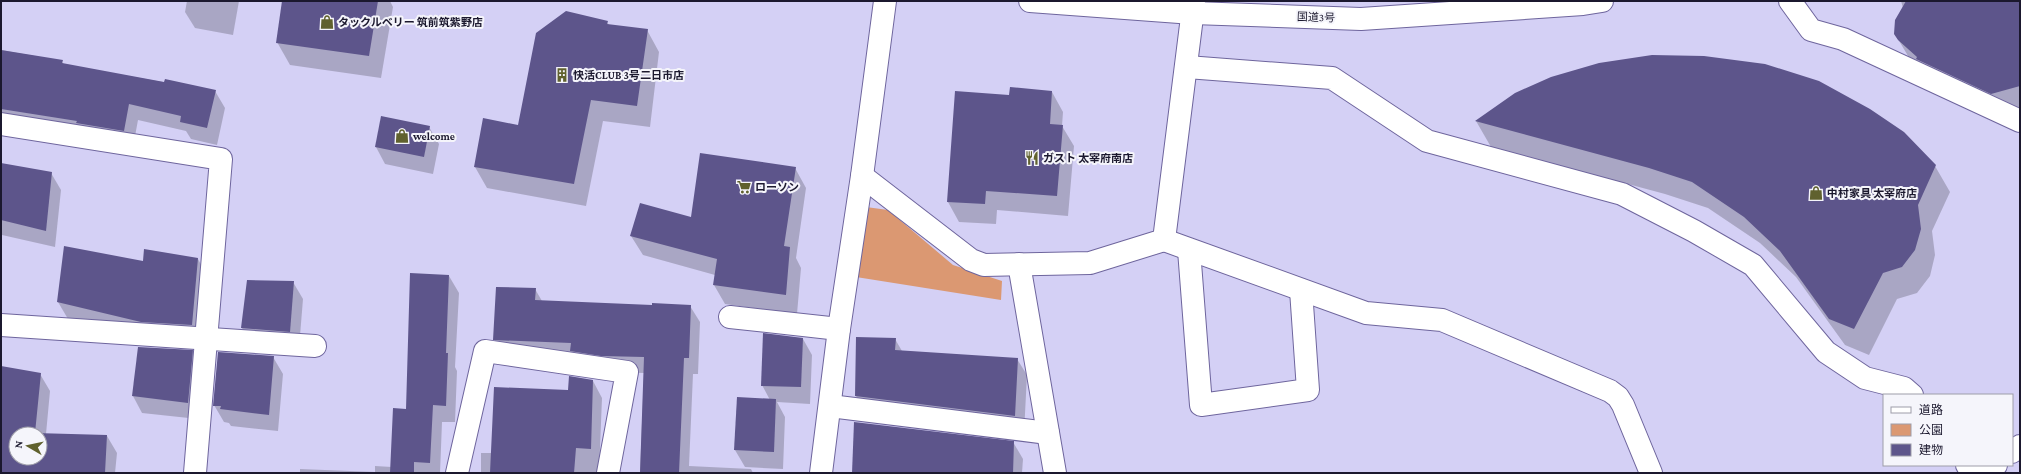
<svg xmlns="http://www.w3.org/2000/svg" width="2021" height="474" font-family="'Crimson Pro','Noto Sans JP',serif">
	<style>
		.green { fill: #db9872 }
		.shadow { fill: #0003; fill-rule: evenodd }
		.building { fill: #5d558b; fill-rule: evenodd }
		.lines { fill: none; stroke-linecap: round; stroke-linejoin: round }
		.street-casing { stroke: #6e659d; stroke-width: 24 }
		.highway-casing { stroke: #6e659d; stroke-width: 24 }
		.street { stroke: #fff; stroke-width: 22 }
		.highway { stroke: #fff; stroke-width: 22 }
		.labels { text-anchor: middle; stroke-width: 4; stroke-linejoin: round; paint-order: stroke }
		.street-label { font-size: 11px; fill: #1b182e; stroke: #f5f5fb }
		.poi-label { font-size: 11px; font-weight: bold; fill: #1b182e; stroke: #f5f5fb; text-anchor: start }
	</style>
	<rect width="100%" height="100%" fill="#d4d0f5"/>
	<path class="green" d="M 866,207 L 888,210 L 953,265 L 1002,281 L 1001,300 L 856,277 Z"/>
	<g class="shadow">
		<path d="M 187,1 L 239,1 L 233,35 L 195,28 L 185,12 Z"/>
		<path d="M 283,1 L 390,1 L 393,7 L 381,78 L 290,65 L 277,42 Z"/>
		<path d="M 1901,1 L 2020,1 L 2020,116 L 1914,66 L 1895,34 L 1903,8 Z"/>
		<path d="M 607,22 L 609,25 L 647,30 L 659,52 L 650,127 L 603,121 L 586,206 L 487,188 L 475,167 L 519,126 Z"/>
		<path d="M 1,50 L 62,61 L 64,65 L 215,91 L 225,108 L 217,145 L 191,139 L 186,131 L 138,120 L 133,147 L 1,124 Z"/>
		<path d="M 956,92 L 1010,97 L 1052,92 L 1063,112 L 1062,126 L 1074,146 L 1068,216 L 997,210 L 996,224 L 959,222 L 948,202 Z"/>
		<path d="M 1476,121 L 1935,166 L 1950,192 L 1932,231 L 1935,255 L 1930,276 L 1917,293 L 1897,299 L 1869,355 L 1845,345 L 1796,277 L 1760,243 L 1708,208 L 1665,194 L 1491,147 Z"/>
		<path d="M 429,127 L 439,144 L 433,174 L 385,164 L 376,147 Z"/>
		<path d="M 1,164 L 51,173 L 61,190 L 55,247 L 2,235 Z"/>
		<path d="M 795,168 L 806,188 L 796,258 L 801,268 L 797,314 L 725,304 L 714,285 L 715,275 L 643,255 L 631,236 L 692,218 Z"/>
		<path d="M 198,259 L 207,276 L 201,342 L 68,319 L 58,302 L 144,262 Z"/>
		<path d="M 449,276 L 459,293 L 455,367 L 457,371 L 455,422 L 442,422 L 440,473 L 300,473 L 300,469 L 375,472 L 375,466 L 392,467 L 406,410 Z"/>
		<path d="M 248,281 L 293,282 L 303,299 L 299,348 L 251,345 L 242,328 Z"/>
		<path d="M 535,289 L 542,301 L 652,306 L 690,306 L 700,322 L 698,374 L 693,374 L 689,466 L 751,469 L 753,473 L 640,473 L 644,373 L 611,372 L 504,356 L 494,339 Z"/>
		<path d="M 857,338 L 895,339 L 902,351 L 1017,359 L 1027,375 L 1024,433 L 865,413 L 856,396 Z"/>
		<path d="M 803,339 L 812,355 L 810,404 L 777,402 L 785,417 L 783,469 L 745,467 L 735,450 L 770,400 L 762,385 Z"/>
		<path d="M 139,348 L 192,351 L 202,368 L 198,419 L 142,413 L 133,396 Z"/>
		<path d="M 273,357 L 283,374 L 278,431 L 231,426 L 229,423 L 224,422 L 214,405 Z"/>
		<path d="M 1,367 L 40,374 L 50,391 L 46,434 L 107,436 L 117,453 L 115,473 L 1,473 ZM 16,434 L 40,434 L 40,458 L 16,458 Z"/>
		<path d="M 593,381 L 602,398 L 599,473 L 481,473 L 481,453 L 492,453 L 569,391 Z"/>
		<path d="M 1013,442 L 1023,459 L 1022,473 L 853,473 Z"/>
	</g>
	<g class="building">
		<path d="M 282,1 L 378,1 L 369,56 L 276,43 Z"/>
		<path d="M 1906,1 L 2020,1 L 2020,86 L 1991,94 L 1916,59 L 1917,57 L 1898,40 L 1894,34 L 1895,20 Z"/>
		<path d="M 566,11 L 608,21 L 607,24 L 648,29 L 637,106 L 591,100 L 574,184 L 474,167 L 483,118 L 518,125 L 536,33 Z"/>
		<path d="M 1,50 L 63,60 L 62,63 L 164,82 L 165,79 L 216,90 L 207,128 L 180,122 L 181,116 L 129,104 L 124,131 L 76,123 L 77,121 L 1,109 Z"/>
		<path d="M 1652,55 L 1704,56 L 1765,64 L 1819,81 L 1870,109 L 1904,132 L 1936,165 L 1918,205 L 1921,229 L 1915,250 L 1902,267 L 1883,273 L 1854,329 L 1829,319 L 1780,251 L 1744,217 L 1692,182 L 1649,168 L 1475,121 L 1515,93 L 1551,77 L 1599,63 Z"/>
		<path d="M 1010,87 L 1052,91 L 1050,124 L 1063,125 L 1057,196 L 986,191 L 985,204 L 947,202 L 955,91 L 1009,95 Z"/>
		<path d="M 381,116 L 430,126 L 424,157 L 375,147 Z"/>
		<path d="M 700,153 L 796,167 L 784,246 L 790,247 L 786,295 L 713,285 L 717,259 L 630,236 L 640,203 L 691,217 Z"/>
		<path d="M 1,163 L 52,172 L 46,231 L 1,220 Z"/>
		<path d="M 64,246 L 143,261 L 144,249 L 198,258 L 192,325 L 141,322 L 57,302 Z"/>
		<path d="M 410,273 L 449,275 L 446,353 L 448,353 L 446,406 L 433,405 L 430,463 L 414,462 L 414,473 L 390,473 L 393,408 L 406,409 Z"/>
		<path d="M 247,280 L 294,281 L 290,332 L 241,328 Z"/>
		<path d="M 496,287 L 536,288 L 535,300 L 652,305 L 652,303 L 691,305 L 689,358 L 684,358 L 679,473 L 640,473 L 644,357 L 601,356 L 570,351 L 571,343 L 493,340 Z"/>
		<path d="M 763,333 L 803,338 L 801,387 L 761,386 Z"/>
		<path d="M 856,337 L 896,338 L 895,350 L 1018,358 L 1015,416 L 855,396 Z"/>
		<path d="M 138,347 L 193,350 L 188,403 L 132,396 Z"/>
		<path d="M 218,352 L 274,356 L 269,415 L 220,409 L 221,406 L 213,406 Z"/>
		<path d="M 1,366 L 41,373 L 35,433 L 107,435 L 105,473 L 1,473 ZM 16,434 L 40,434 L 40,458 L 16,458 Z"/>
		<path d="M 569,376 L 593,380 L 591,449 L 576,448 L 574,473 L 490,473 L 494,387 L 568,390 Z"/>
		<path d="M 737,397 L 776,399 L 774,452 L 734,450 Z"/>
		<path d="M 854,422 L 1014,441 L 1013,473 L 852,473 Z"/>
	</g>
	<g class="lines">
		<defs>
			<g id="street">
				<path d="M 1790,1 L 1811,30 L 1843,39 L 2020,121"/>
				<path d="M 1187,67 L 1332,78 L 1427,141 L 1622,194 L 1694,231 L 1753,265 L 1826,352 L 1865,378 L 1904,388 L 1912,395"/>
				<path d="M 1,124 L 221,159 L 195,473"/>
				<path d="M 862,176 L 971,260 L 984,265 L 1090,263 L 1164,240 L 1194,1"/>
				<path d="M 1164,240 L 1366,313 L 1442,320 L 1610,391 L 1618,397 L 1623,405 L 1651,473"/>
				<path d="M 1189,250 L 1201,405 L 1308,390 L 1301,290"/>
				<path d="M 1019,264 L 1055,473"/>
				<path d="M 730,317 L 839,329"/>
				<path d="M 1,325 L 315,346"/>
				<path d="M 830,406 L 1048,433"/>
				<path d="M 2012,452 L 2020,446"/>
				<path d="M 1967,465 L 1969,468 L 1988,471 L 1996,465"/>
				<path d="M 457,473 L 485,351 L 627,372 L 608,473"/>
				<path d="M 821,473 L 839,329 L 862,176 L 885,1"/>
			</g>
			<path id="highway" d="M 1030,1 L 1193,13 L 1361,19 L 1583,4 L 1602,1"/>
		</defs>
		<use href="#street" class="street-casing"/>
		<use href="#highway" class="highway-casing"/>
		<use href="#street" class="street"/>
		<use href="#highway" class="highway"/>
	</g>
	<defs>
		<symbol id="shop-bare" viewBox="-9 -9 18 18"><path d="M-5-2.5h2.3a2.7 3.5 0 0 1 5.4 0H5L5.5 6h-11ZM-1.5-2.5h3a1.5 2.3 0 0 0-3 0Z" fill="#60612e" stroke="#f5f5fb" stroke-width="2.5" paint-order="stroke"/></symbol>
		<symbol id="building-bare" viewBox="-9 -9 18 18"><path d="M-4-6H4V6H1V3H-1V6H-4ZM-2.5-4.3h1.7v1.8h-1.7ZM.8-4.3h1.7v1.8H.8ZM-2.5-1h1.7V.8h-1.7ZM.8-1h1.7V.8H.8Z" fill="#60612e" stroke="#f5f5fb" stroke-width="2.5" paint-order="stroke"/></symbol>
		<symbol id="restaurant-bare" viewBox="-9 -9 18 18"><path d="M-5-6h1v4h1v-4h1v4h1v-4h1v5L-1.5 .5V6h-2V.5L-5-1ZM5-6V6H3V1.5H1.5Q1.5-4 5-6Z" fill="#60612e" stroke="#f5f5fb" stroke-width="2.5" paint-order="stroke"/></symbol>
		<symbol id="supermarket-bare" viewBox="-9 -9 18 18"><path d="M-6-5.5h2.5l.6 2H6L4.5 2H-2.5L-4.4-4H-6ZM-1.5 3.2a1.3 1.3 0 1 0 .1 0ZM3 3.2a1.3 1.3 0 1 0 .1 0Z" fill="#60612e" stroke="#f5f5fb" stroke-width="2.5" paint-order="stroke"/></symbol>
	</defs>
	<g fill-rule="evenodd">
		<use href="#shop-bare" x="317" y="12" width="20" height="20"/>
		<use href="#building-bare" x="552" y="65" width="20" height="20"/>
		<use href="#shop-bare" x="392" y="126" width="20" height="20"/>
		<use href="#restaurant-bare" x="1022" y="148" width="20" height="20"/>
		<use href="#supermarket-bare" x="734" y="177" width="20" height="20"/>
		<use href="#shop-bare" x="1806" y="183" width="20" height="20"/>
	</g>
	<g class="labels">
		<g class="street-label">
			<text transform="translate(1316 17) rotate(2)" y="4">国道3号</text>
		</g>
		<g class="poi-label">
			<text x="338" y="26">タックルベリー 筑前筑紫野店</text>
			<text x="573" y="79">快活CLUB 3号二日市店</text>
			<text x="413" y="140">welcome</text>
			<text x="1043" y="162">ガスト 太宰府南店</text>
			<text x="755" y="191">ローソン</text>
			<text x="1827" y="197">中村家具 太宰府店</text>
		</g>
	</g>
	<rect width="2021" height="474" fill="none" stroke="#1b182e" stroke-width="4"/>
	<rect x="1883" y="394" width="130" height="72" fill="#f5f5fb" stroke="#9e9da9"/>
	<rect x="1891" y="407" width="20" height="6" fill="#ffffff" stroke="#9e9da9"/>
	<text x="1919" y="414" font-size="12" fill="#1b182e">道路</text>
	<rect x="1891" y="424" width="20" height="12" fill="#db9872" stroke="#9e9da9"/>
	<text x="1919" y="434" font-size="12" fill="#1b182e">公園</text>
	<rect x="1891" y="444" width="20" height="12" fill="#5d558b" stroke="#9e9da9"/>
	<text x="1919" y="454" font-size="12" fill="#1b182e">建物</text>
	<g transform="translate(28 446) rotate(279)"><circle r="19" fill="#f5f5fb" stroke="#9e9da9"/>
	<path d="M0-3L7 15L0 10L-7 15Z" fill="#60612e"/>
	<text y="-6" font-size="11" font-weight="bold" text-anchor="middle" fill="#1b182e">N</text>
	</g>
</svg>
